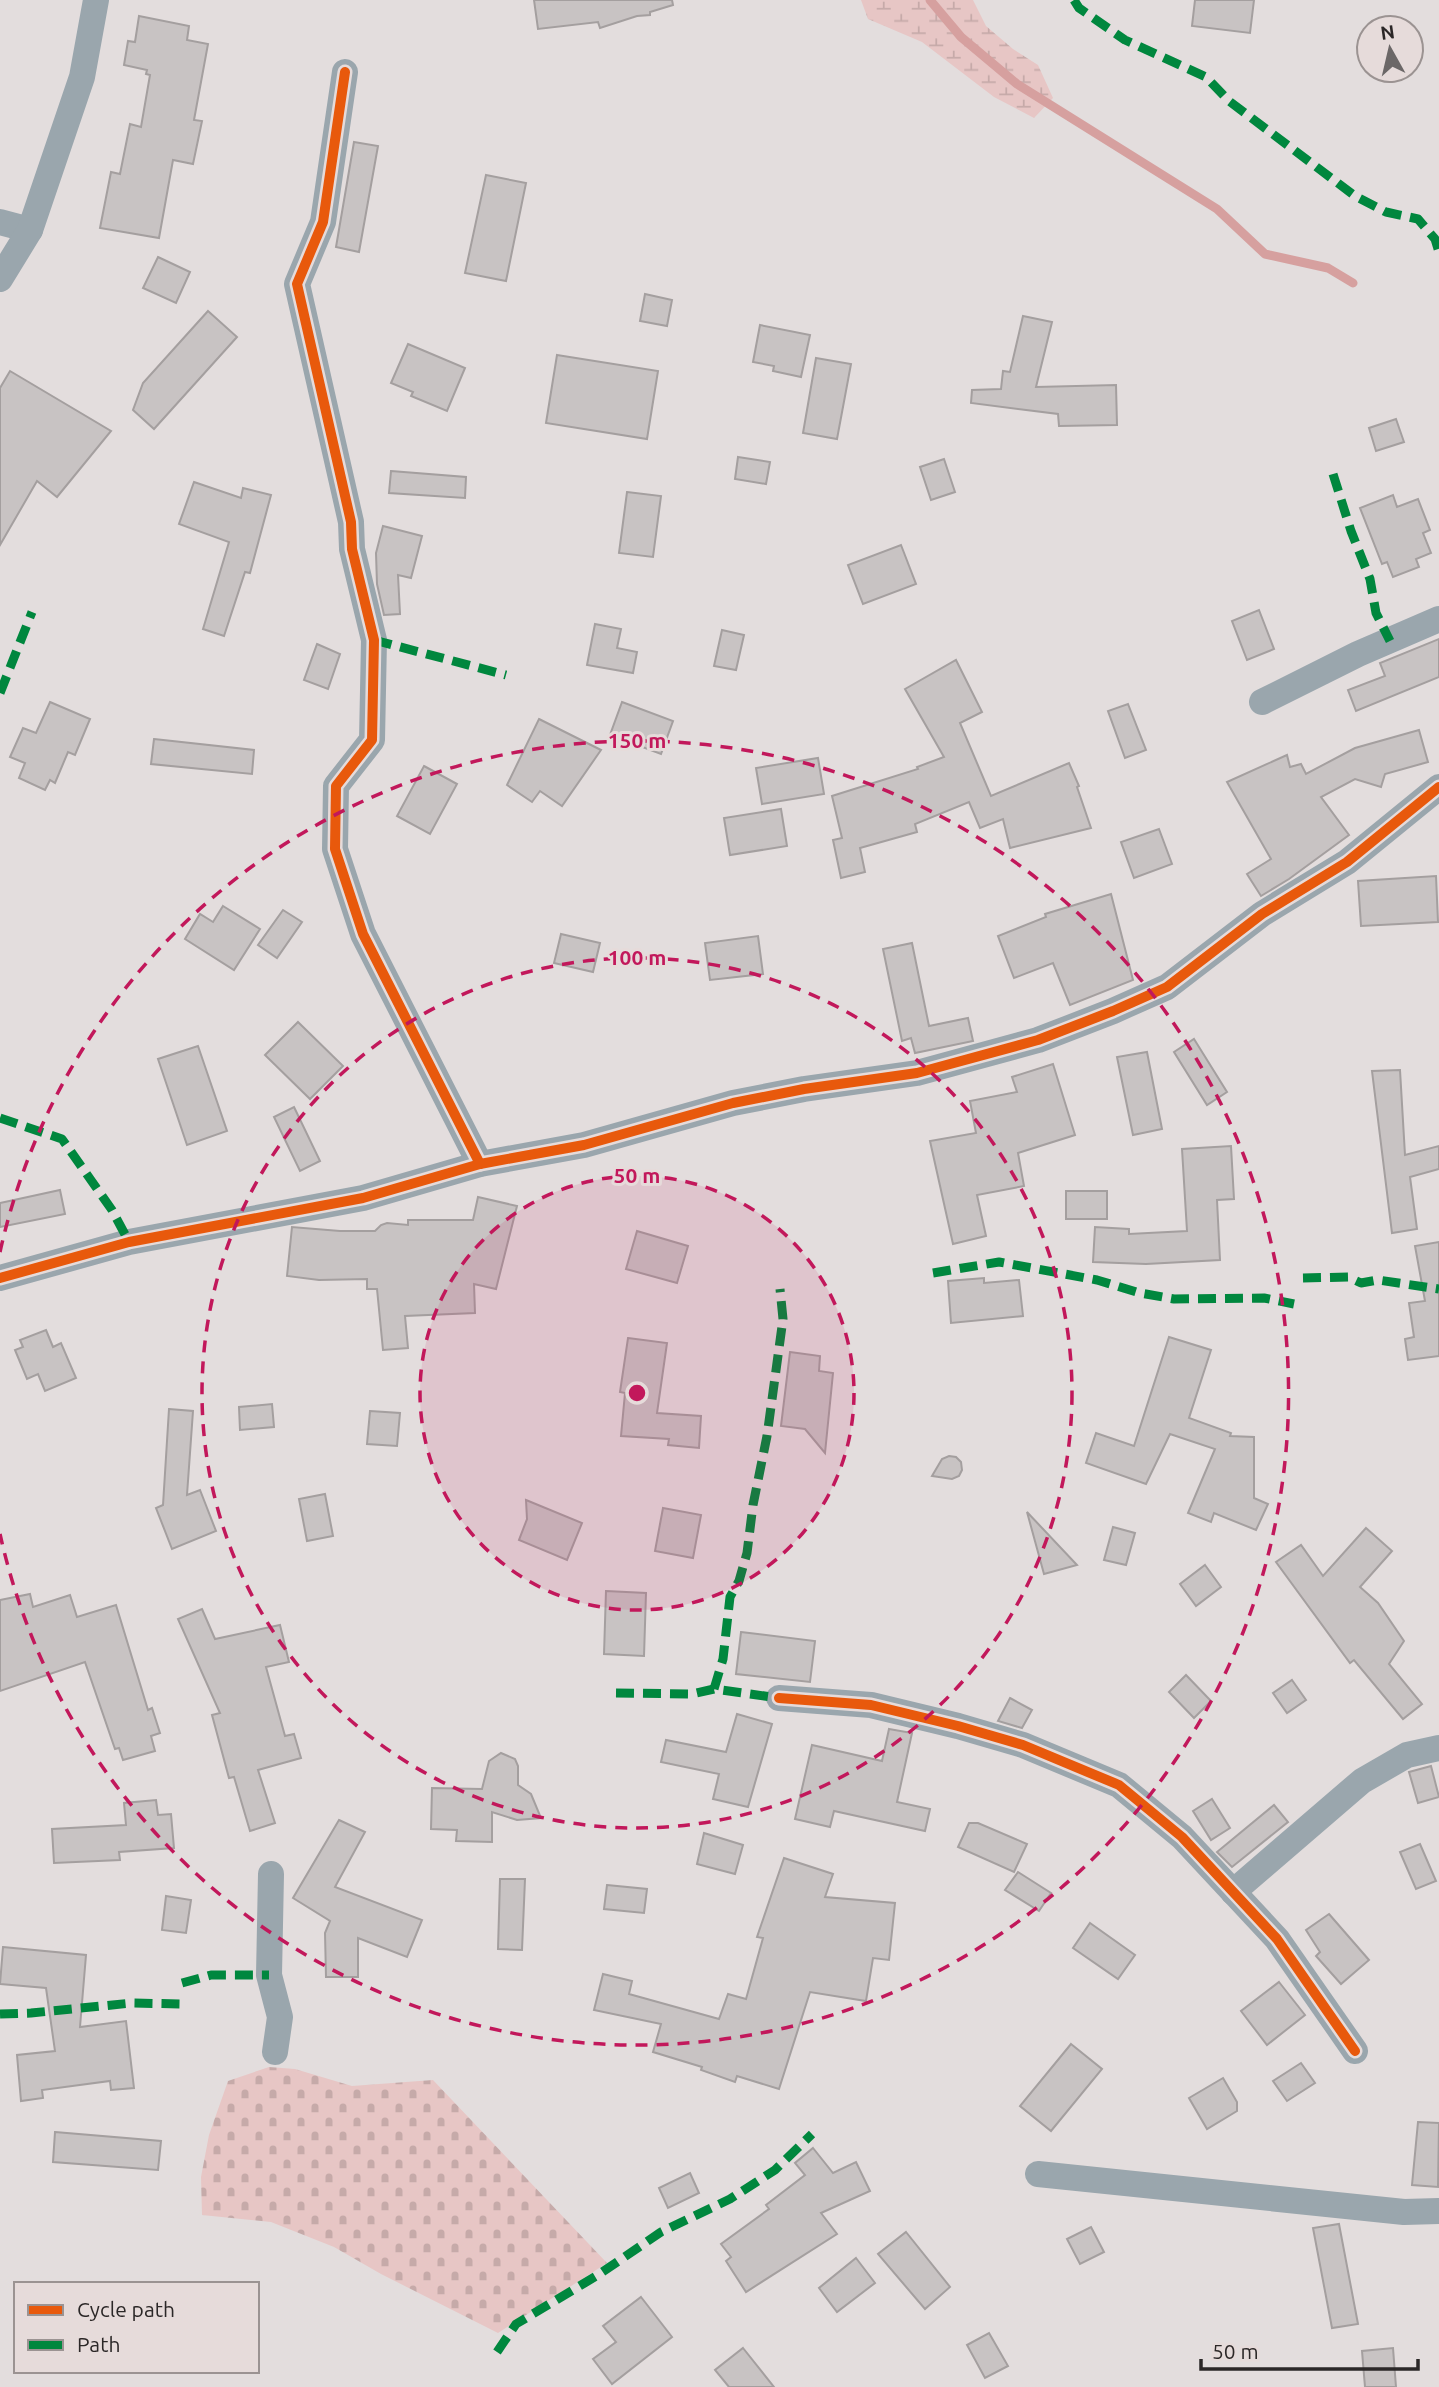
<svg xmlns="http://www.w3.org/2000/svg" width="1439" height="2387" font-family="Ubuntu,sans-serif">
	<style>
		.wetland { fill: url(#wetland-marsh) }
		.cemetery { fill: url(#cemetery-stones) }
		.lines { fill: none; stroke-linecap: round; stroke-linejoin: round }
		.stream { stroke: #d6a09f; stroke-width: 9 }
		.building { fill: #c8c3c3; stroke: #a49f9f; stroke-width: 2 }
		.minor { stroke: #9aa6ad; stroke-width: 26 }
		.quiet { stroke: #00873e; stroke-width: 9; stroke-dasharray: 18 9; stroke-linecap: butt }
		.cycleway-casing { stroke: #e6dbda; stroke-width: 15 }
		.cycleway { stroke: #e8590c; stroke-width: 10 }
		.ring { fill: none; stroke: #c2185b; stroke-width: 3.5; stroke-dasharray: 12 9 }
		.centre { fill: #c2185b; stroke: #e6dbda; stroke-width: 3.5 }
		.ring-label { font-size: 21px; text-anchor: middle; font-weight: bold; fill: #c2185b; stroke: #e6dbda; stroke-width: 6; stroke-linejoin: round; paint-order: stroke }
	</style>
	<defs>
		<pattern id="wetland-marsh" width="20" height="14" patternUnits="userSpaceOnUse" patternTransform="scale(1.75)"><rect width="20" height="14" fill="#e7c6c5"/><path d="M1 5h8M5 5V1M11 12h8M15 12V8" fill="none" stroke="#c6aaa9"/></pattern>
		<pattern id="cemetery-stones" width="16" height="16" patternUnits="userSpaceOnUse" patternTransform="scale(1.75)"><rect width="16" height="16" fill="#e7c6c5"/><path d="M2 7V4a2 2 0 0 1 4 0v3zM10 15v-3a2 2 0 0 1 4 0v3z" fill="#c6aaa9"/></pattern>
	</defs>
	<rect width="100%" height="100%" fill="#e3dddd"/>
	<path class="wetland" d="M 861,0 L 973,0 L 986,26 L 1013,49 L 1038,65 L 1053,98 L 1034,118 L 994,97 L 922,42 L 868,19 Z"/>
	<path class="cemetery" d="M 269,2067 L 295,2069 L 352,2086 L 433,2080 L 607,2263 L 498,2333 L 381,2274 L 334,2247 L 271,2222 L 202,2215 L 201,2177 L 209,2135 L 228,2081 Z"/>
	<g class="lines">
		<path class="stream" d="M 930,0 L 961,37 L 1017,84 L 1217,209 L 1265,254 L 1328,268 L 1353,283"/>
	</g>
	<g class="building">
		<path d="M 534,0 L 672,0 L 673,5 L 650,12 L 650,15 L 637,16 L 600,28 L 598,22 L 538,29 Z"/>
		<path d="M 1195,0 L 1254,0 L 1250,33 L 1192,26 Z"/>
		<path d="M 139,16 L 189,26 L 187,40 L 208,44 L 194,120 L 202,121 L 193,164 L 173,160 L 159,238 L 100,228 L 111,172 L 120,174 L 130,124 L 141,127 L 150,75 L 146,74 L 147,70 L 124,65 L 128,41 L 135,42 Z"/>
		<path d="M 354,142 L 378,146 L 359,252 L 336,247 Z"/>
		<path d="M 486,175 L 526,183 L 506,281 L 465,273 Z"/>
		<path d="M 158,257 L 190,272 L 176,303 L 143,288 Z"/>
		<path d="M 645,294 L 672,300 L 667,326 L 640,321 Z"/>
		<path d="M 208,311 L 237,337 L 154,429 L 133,410 L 143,383 Z"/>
		<path d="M 1023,316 L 1052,322 L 1036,387 L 1116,385 L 1117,425 L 1059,426 L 1058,414 L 971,403 L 972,390 L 1001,389 L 1003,371 L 1010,372 Z"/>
		<path d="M 760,325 L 810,335 L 801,377 L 773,371 L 774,366 L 753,362 Z"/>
		<path d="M 408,344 L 465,368 L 447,411 L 411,396 L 413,392 L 391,383 Z"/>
		<path d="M 557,355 L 658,371 L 647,439 L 546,423 Z"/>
		<path d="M 816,358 L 851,364 L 837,439 L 803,433 Z"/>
		<path d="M 10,371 L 111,431 L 57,497 L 37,481 L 0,545 L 0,388 Z"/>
		<path d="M 1396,419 L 1404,442 L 1376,451 L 1369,428 Z"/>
		<path d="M 738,457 L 770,462 L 766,484 L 735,479 Z"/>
		<path d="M 944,459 L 955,492 L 931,500 L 920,467 Z"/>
		<path d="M 391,471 L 466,477 L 465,498 L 389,493 Z"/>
		<path d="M 194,482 L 241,498 L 243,488 L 271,495 L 250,573 L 245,572 L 224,636 L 203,629 L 229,542 L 179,524 Z"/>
		<path d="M 627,492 L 661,496 L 653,557 L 619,553 Z"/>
		<path d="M 1393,495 L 1397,507 L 1418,499 L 1430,530 L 1423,533 L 1431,553 L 1416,559 L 1419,567 L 1393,577 L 1387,562 L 1382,564 L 1360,508 Z"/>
		<path d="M 383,526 L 422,536 L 411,578 L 398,575 L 400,614 L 384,615 L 377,584 L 376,553 Z"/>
		<path d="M 901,545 L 916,584 L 863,604 L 848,565 Z"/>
		<path d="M 1259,610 L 1274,649 L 1247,660 L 1232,621 Z"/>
		<path d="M 595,624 L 621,629 L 617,648 L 637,652 L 633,673 L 587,665 Z"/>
		<path d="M 722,630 L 744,635 L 736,670 L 714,666 Z"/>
		<path d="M 1439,639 L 1439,677 L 1356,711 L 1348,690 L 1385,676 L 1380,663 Z"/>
		<path d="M 317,644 L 340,654 L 328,689 L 304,680 Z"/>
		<path d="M 956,660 L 982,712 L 960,723 L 991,796 L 1069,763 L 1079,786 L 1077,787 L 1091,828 L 1010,848 L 1003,819 L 980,828 L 969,802 L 915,824 L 917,832 L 860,848 L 865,872 L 841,878 L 833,840 L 842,838 L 832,796 L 918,769 L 917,767 L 944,757 L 905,689 Z"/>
		<path d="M 50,702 L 90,719 L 75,755 L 68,752 L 55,783 L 50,780 L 45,790 L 19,778 L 25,763 L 10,757 L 23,728 L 36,733 Z"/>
		<path d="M 622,702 L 673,721 L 661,754 L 610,735 Z"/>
		<path d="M 1128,704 L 1146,750 L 1125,758 L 1108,711 Z"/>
		<path d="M 539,719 L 601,750 L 562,806 L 540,791 L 532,802 L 507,785 Z"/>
		<path d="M 1419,730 L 1428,762 L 1385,774 L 1381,787 L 1355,779 L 1321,797 L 1349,835 L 1289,879 L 1261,896 L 1247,874 L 1271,859 L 1227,782 L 1287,755 L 1290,767 L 1301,764 L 1306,774 L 1355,748 Z"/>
		<path d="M 154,739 L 254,750 L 252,774 L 151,764 Z"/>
		<path d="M 818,758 L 824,794 L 762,804 L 756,768 Z"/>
		<path d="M 424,766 L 457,784 L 430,834 L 397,816 Z"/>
		<path d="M 781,809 L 787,846 L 730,855 L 724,818 Z"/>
		<path d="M 1159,829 L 1172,864 L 1134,878 L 1121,842 Z"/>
		<path d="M 1436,876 L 1438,922 L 1361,926 L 1358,881 Z"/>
		<path d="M 1111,894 L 1133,980 L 1070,1005 L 1053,963 L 1014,978 L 998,936 L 1046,917 L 1045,914 Z"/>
		<path d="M 223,906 L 260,929 L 234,970 L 185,939 L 200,914 L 213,922 Z"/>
		<path d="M 283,910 L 302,922 L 277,958 L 258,945 Z"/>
		<path d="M 561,934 L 600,943 L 593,972 L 554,963 Z"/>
		<path d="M 758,936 L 763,974 L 710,980 L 705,943 Z"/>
		<path d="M 912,943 L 929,1026 L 968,1018 L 973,1041 L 915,1053 L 911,1038 L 902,1041 L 883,949 Z"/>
		<path d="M 298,1022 L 343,1066 L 310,1099 L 265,1055 Z"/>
		<path d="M 1194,1039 L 1227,1092 L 1207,1105 L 1174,1052 Z"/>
		<path d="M 198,1046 L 227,1131 L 187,1145 L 158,1059 Z"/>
		<path d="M 1147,1052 L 1162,1129 L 1133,1135 L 1117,1057 Z"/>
		<path d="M 1053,1064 L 1075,1135 L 1018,1153 L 1024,1186 L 977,1195 L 986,1236 L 953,1244 L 930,1141 L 976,1133 L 970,1101 L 1017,1092 L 1012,1077 Z"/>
		<path d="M 1400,1070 L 1405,1155 L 1439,1146 L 1439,1169 L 1410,1177 L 1417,1229 L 1392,1233 L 1372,1071 Z"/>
		<path d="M 294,1107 L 320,1161 L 300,1171 L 274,1117 Z"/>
		<path d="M 1231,1146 L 1234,1199 L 1217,1200 L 1220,1260 L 1146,1264 L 1093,1262 L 1095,1227 L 1129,1229 L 1129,1234 L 1187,1231 L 1182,1149 Z"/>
		<path d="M 60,1190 L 65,1214 L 0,1227 L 0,1203 Z"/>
		<rect x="1066" y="1191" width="41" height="28"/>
		<path d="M 478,1197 L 517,1206 L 496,1289 L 474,1284 L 475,1313 L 405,1316 L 408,1348 L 383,1350 L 377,1289 L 367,1289 L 367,1279 L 319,1280 L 287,1276 L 292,1227 L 340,1231 L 375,1231 L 381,1225 L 387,1223 L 408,1225 L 408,1220 L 473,1220 Z"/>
		<path d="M 637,1231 L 688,1246 L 677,1283 L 626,1269 Z"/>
		<path d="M 1439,1242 L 1439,1356 L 1408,1360 L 1405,1339 L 1414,1337 L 1409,1303 L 1425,1301 L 1415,1246 Z"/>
		<path d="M 984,1278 L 984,1283 L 1019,1280 L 1023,1316 L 951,1323 L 948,1281 Z"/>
		<path d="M 46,1330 L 53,1347 L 61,1343 L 76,1378 L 45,1391 L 38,1374 L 27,1379 L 15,1350 L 23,1347 L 20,1340 Z"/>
		<path d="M 1169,1337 L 1211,1350 L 1189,1418 L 1231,1433 L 1230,1436 L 1254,1437 L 1254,1498 L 1268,1504 L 1256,1530 L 1214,1513 L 1211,1522 L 1188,1513 L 1215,1449 L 1170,1434 L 1146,1484 L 1086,1463 L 1096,1433 L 1134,1446 Z"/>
		<path d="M 628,1338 L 667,1343 L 657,1413 L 701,1416 L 699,1448 L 668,1445 L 669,1439 L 621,1436 L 625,1393 L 620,1392 Z"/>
		<path d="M 790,1352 L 820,1356 L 819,1371 L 833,1373 L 825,1453 L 805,1429 L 781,1426 Z"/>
		<path d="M 272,1404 L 274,1427 L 240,1430 L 239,1407 Z"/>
		<path d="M 169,1409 L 193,1411 L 187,1495 L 200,1490 L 216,1531 L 172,1549 L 156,1508 L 163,1505 Z"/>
		<path d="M 370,1411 L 400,1413 L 397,1446 L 367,1444 Z"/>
		<path d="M 949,1456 L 956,1457 L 961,1462 L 962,1470 L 959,1476 L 952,1479 L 932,1476 L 942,1459 Z"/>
		<path d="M 325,1494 L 333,1536 L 307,1541 L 299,1499 Z"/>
		<path d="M 526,1500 L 582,1523 L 567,1560 L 519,1540 L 527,1519 Z"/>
		<path d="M 663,1508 L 701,1515 L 693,1558 L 655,1551 Z"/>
		<path d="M 1027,1512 L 1077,1565 L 1044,1574 Z"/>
		<path d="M 1113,1527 L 1135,1533 L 1126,1565 L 1104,1560 Z"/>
		<path d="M 1366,1528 L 1392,1551 L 1360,1587 L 1378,1603 L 1404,1641 L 1389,1664 L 1422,1704 L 1403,1719 L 1354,1660 L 1350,1663 L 1276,1562 L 1301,1545 L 1323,1576 Z"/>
		<path d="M 1205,1565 L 1221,1587 L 1196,1606 L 1180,1584 Z"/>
		<path d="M 606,1591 L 646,1593 L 644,1656 L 604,1654 Z"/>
		<path d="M 30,1594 L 33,1607 L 70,1595 L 77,1617 L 116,1605 L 148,1710 L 152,1708 L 160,1733 L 151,1736 L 155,1751 L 123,1760 L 119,1748 L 115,1749 L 85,1662 L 0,1691 L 0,1600 Z"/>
		<path d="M 202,1609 L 215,1639 L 280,1625 L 289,1662 L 266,1667 L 285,1736 L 294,1734 L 301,1758 L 258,1770 L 275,1823 L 250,1831 L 234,1777 L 229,1778 L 212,1715 L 220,1713 L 178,1619 Z"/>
		<path d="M 741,1632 L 815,1641 L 810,1682 L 736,1674 Z"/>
		<path d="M 1186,1675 L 1211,1701 L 1194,1718 L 1169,1692 Z"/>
		<path d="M 1292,1680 L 1306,1700 L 1287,1713 L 1273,1693 Z"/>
		<path d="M 1010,1698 L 1032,1710 L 1022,1728 L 998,1721 Z"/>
		<path d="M 737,1714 L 772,1724 L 748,1807 L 713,1799 L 719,1774 L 661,1762 L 666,1740 L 726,1752 Z"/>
		<path d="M 889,1729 L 912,1733 L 897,1802 L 930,1809 L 925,1831 L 834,1811 L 830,1827 L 795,1819 L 812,1745 L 882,1761 Z"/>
		<path d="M 501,1753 L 515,1759 L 518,1766 L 518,1785 L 531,1794 L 541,1818 L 517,1820 L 492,1812 L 492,1842 L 456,1841 L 457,1830 L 431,1829 L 432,1788 L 482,1789 L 489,1761 Z"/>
		<path d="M 1431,1766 L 1439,1797 L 1418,1803 L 1409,1772 Z"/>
		<path d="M 1212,1799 L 1230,1828 L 1211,1840 L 1193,1811 Z"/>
		<path d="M 156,1800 L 158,1815 L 171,1814 L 174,1848 L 119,1852 L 120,1860 L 54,1863 L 52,1829 L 126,1825 L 124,1803 Z"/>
		<path d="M 1274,1805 L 1288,1822 L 1232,1867 L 1217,1852 Z"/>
		<path d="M 339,1820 L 365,1832 L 335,1887 L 422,1920 L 407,1957 L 358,1938 L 358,1977 L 326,1977 L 325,1933 L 330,1921 L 293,1898 Z"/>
		<path d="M 969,1823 L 978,1823 L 1027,1844 L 1014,1872 L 958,1847 Z"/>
		<path d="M 704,1833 L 743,1845 L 735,1874 L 697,1864 Z"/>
		<path d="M 1420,1844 L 1436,1881 L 1416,1889 L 1400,1852 Z"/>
		<path d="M 784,1858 L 833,1874 L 825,1897 L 895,1903 L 889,1960 L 873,1958 L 866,2001 L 810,1992 L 779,2089 L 737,2076 L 735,2082 L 701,2070 L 702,2067 L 653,2052 L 661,2024 L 594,2010 L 603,1974 L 632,1981 L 629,1994 L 719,2019 L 728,1994 L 746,1999 L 763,1938 L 757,1937 Z"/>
		<path d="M 1018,1872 L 1051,1893 L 1039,1911 L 1005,1890 Z"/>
		<path d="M 500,1879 L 525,1879 L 522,1950 L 498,1949 Z"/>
		<path d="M 607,1885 L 647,1889 L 644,1913 L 604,1909 Z"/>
		<path d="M 166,1896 L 191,1900 L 186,1933 L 162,1930 Z"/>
		<path d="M 1329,1914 L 1369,1960 L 1341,1984 L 1316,1956 L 1320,1952 L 1306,1930 Z"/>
		<path d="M 1090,1923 L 1135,1955 L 1118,1979 L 1073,1948 Z"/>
		<path d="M 3,1947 L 86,1955 L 80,2027 L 126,2021 L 134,2088 L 111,2090 L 110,2081 L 42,2090 L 43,2098 L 21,2101 L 17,2055 L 55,2051 L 46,1988 L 0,1984 Z"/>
		<path d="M 1279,1982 L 1305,2015 L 1267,2045 L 1241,2011 Z"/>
		<path d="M 1071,2044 L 1102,2069 L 1051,2131 L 1020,2106 Z"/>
		<path d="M 1301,2063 L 1315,2083 L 1287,2101 L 1273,2081 Z"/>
		<path d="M 1223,2078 L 1237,2102 L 1237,2111 L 1207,2129 L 1189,2098 Z"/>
		<path d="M 1418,2122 L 1439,2123 L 1438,2187 L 1412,2185 Z"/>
		<path d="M 55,2132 L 161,2141 L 158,2170 L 53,2162 Z"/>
		<path d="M 813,2148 L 833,2173 L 856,2162 L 870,2191 L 821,2213 L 837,2234 L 746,2292 L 726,2261 L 731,2257 L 721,2244 L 769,2209 L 766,2205 L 805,2175 L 795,2163 Z"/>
		<path d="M 690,2173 L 699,2193 L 668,2208 L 659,2188 Z"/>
		<path d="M 1339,2224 L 1358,2324 L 1332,2328 L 1313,2228 Z"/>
		<path d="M 1091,2227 L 1104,2252 L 1080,2264 L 1067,2239 Z"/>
		<path d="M 906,2232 L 950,2287 L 925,2309 L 878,2254 Z"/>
		<path d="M 856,2258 L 875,2283 L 837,2312 L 819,2288 Z"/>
		<path d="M 641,2297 L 672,2337 L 612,2384 L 593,2359 L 616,2342 L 603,2326 Z"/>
		<path d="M 989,2333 L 1008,2366 L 985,2378 L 967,2345 Z"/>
		<path d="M 743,2348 L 774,2387 L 729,2387 L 715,2370 Z"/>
		<path d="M 1393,2348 L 1396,2387 L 1365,2387 L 1362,2351 Z"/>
	</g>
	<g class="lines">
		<g class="minor">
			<path d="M 345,72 L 323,222 L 297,284 L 351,522 L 352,549 L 374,640 L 372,740 L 336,786 L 335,849 L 363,934 L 480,1164"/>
			<path d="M 0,222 L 30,230"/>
			<path d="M 0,279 L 30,230 L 82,77 L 96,0"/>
			<path d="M 1262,702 L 1358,654 L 1439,619"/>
			<path d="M 0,1278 L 129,1242 L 363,1198 L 480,1164 L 584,1145 L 733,1103 L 804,1089 L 917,1073 L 1038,1040 L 1113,1011 L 1167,987 L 1262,914 L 1347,862 L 1439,787"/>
			<path d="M 779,1698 L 871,1705 L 958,1726 L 1023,1745 L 1119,1785 L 1182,1837 L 1277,1939 L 1355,2051"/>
			<path d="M 271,1874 L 269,1975 L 280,2017 L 275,2052"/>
			<path d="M 1233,1892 L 1362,1781 L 1407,1755 L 1439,1748"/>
			<path d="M 1038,2174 L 1404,2212 L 1439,2211"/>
		</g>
		<g class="quiet">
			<path d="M 1074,0 L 1079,8 L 1125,40 L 1206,77 L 1229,101 L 1355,196 L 1386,212 L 1418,219 L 1435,239 L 1439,252"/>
			<path d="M 1333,474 L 1351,531 L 1370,579 L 1376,613 L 1390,641"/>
			<path d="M 374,640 L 506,675"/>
			<path d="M 0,693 L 32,612"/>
			<path d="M 0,1118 L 62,1139 L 112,1210 L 129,1242"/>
			<path d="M 933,1273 L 999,1262 L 1097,1280 L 1140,1293 L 1174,1299 L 1264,1298 L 1294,1304"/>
			<path d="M 1303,1278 L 1348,1277 L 1361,1283 L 1378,1280 L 1439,1289"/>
			<path d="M 714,1689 L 723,1659 L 730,1597 L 739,1581 L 747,1553 L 753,1505 L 767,1436 L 783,1319 L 780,1289"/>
			<path d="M 616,1693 L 692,1694 L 714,1689 L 779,1698"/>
			<path d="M 182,1983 L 211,1975 L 269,1975"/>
			<path d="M 0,2014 L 31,2013 L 132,2003 L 185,2004"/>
			<path d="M 497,2352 L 516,2324 L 598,2275 L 661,2232 L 730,2199 L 775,2170 L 812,2134"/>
		</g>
		<defs>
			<g id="cycleway">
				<path d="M 345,72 L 323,222 L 297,284 L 351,522 L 352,549 L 374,640 L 372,740 L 336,786 L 335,849 L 363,934 L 480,1164"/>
				<path d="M 0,1278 L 129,1242 L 363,1198 L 480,1164 L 584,1145 L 733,1103 L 804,1089 L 917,1073 L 1038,1040 L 1113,1011 L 1167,987 L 1262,914 L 1347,862 L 1439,787"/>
				<path d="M 779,1698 L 871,1705 L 958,1726 L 1023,1745 L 1119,1785 L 1182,1837 L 1277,1939 L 1355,2051"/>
			</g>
		</defs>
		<use href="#cycleway" class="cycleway-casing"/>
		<use href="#cycleway" class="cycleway"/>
	</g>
	<circle cx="637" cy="1393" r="217" fill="#c2185b" fill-opacity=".12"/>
	<g class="ring">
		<circle cx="637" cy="1393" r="217"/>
		<circle cx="637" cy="1393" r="435"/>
		<path d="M0 1252A652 652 0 1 1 0 1534"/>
	</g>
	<circle cx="637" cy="1393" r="10" class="centre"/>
	<g class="ring-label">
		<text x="637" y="748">150 m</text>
		<text x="637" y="965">100 m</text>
		<text x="637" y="1183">50 m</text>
	</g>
	<rect x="14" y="2282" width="245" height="91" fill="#e6dbda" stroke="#9b9392" stroke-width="2"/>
	<rect x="28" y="2305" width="35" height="10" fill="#e8590c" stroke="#9b9392" stroke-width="2"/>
	<text x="77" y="2317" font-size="21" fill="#2b2727">Cycle path</text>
	<rect x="28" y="2340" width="35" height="10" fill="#00873e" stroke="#9b9392" stroke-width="2"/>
	<text x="77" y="2352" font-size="21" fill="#2b2727">Path</text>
	<g transform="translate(1390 49) rotate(352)"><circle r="33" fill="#e6dbda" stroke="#9b9392" stroke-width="2"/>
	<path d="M0-5L12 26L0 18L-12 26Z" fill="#6b6767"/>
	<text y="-10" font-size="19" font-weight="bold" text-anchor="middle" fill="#2b2727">N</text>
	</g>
	<path d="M1201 2359v10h217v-10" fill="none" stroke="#2b2727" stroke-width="3.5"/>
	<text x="1212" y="2359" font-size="21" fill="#2b2727" stroke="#e6dbda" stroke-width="5" paint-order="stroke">50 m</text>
</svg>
